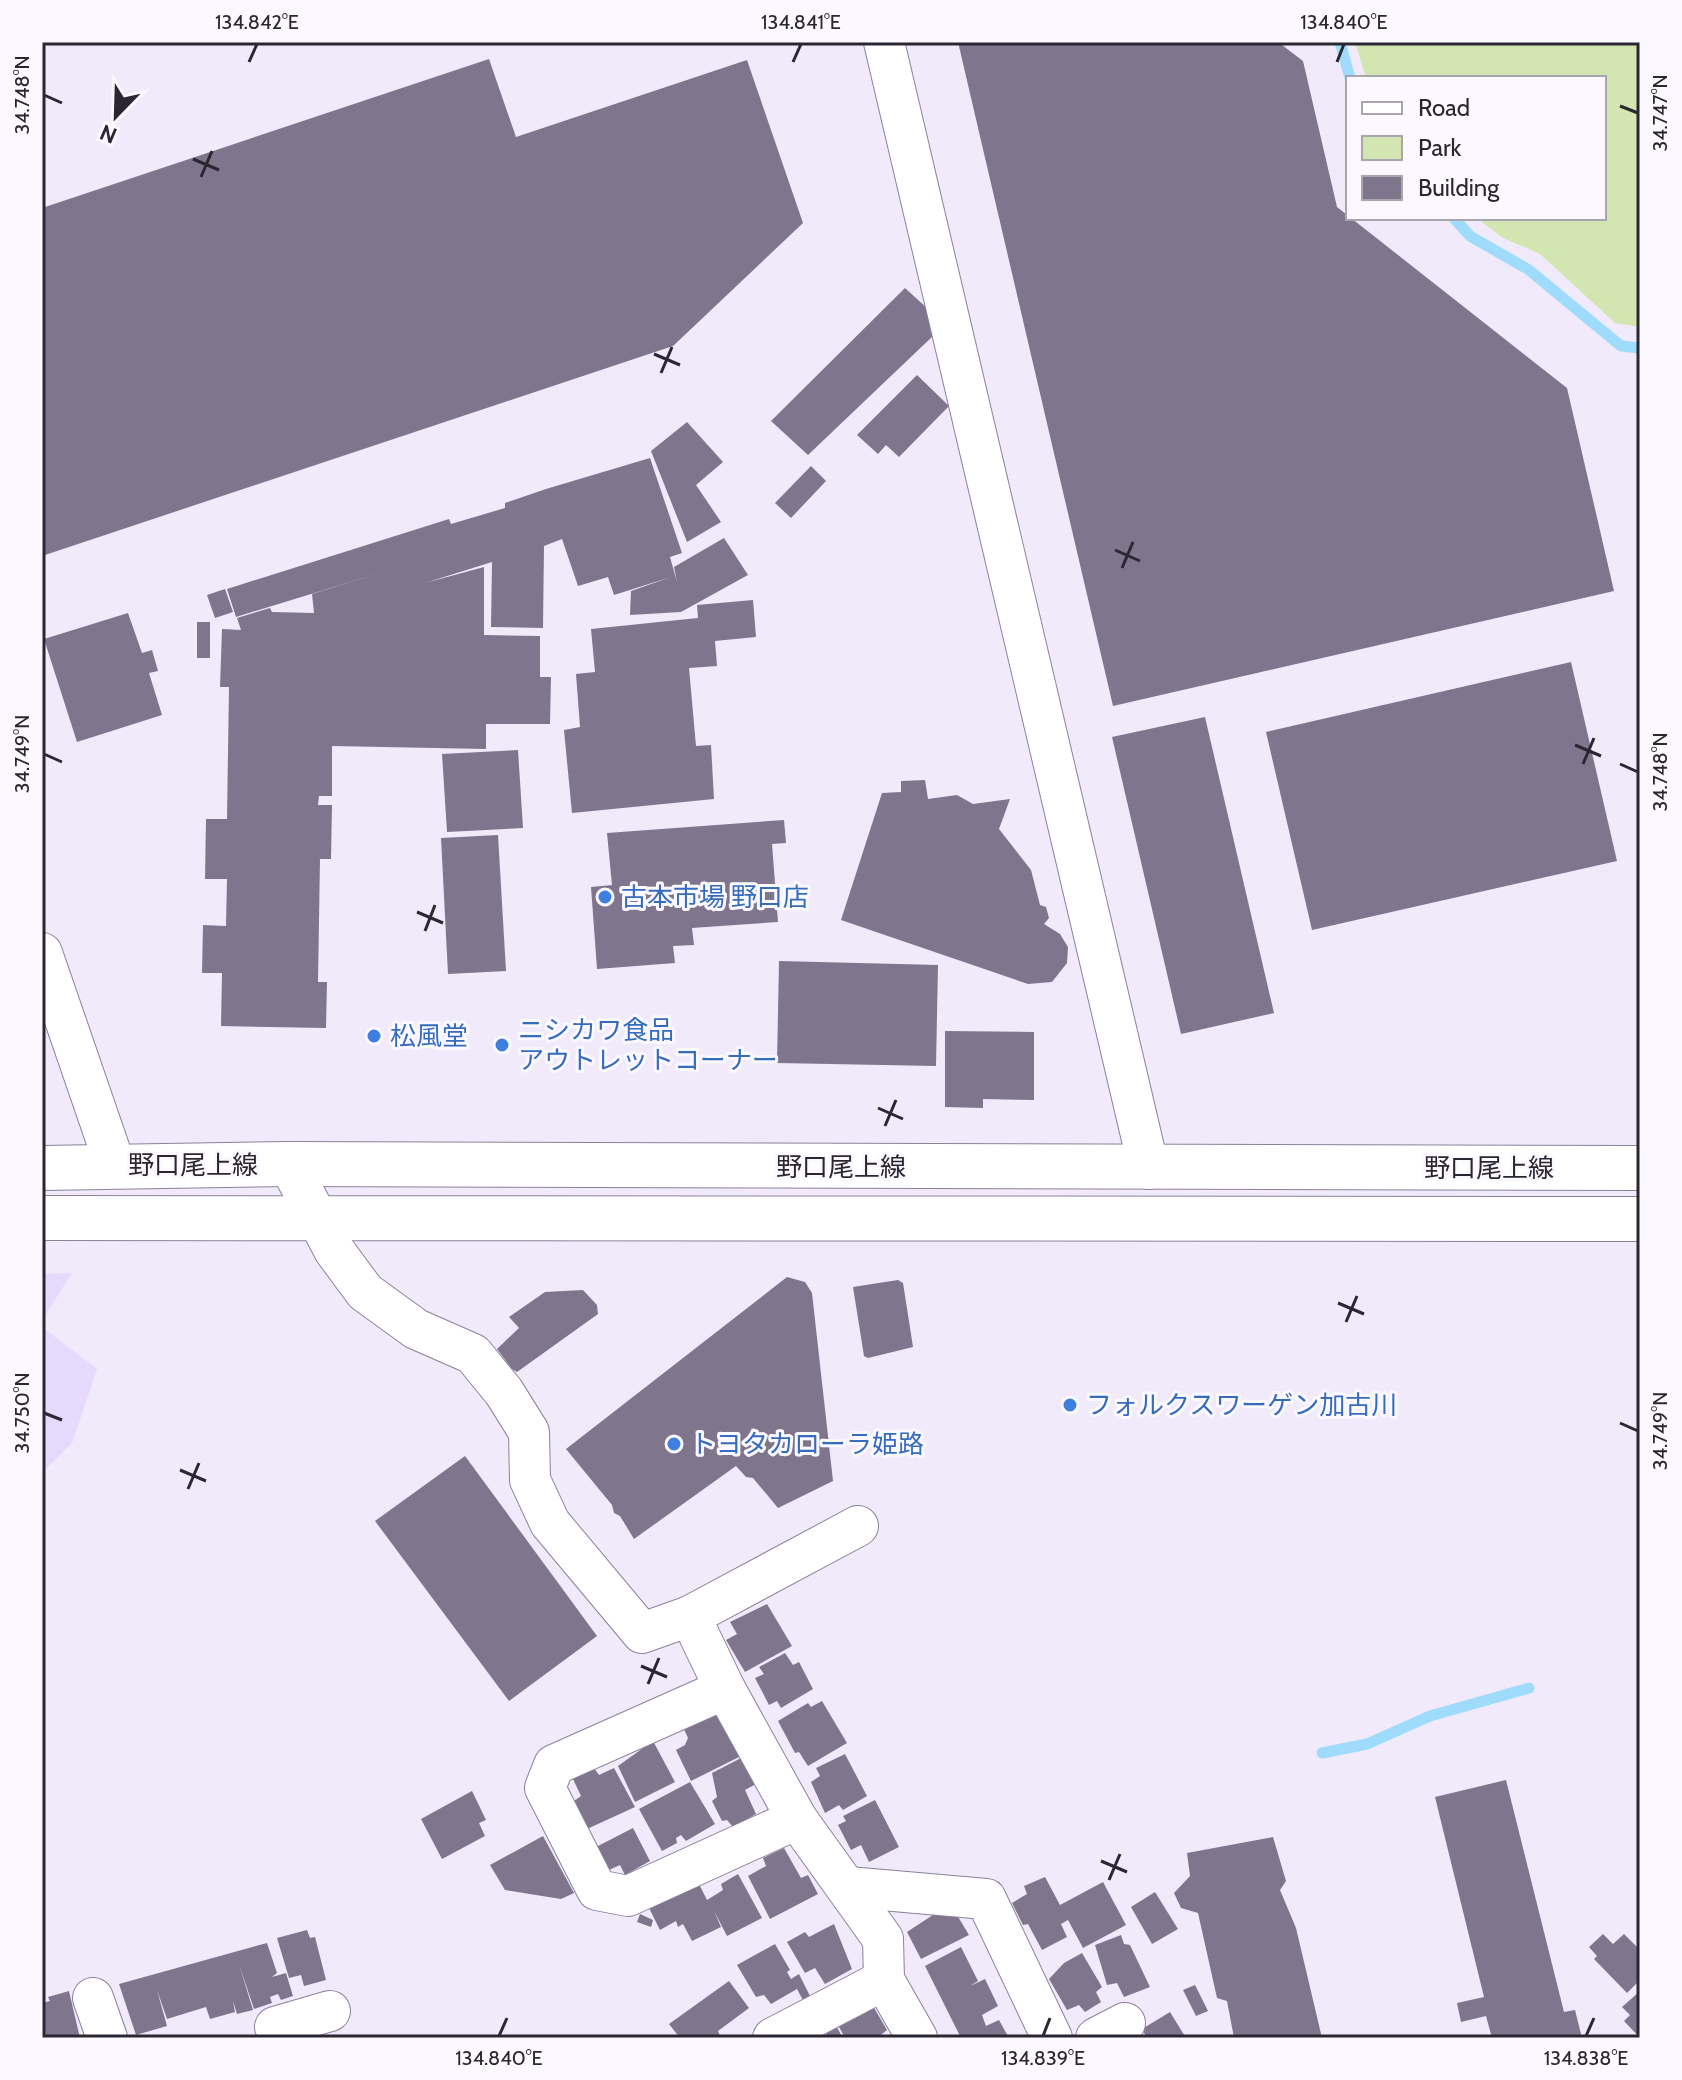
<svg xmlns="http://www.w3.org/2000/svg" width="1682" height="2080" font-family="Cabin,'Noto Sans JP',sans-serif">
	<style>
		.built { fill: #e6d9fc }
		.green { fill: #d3e6b1 }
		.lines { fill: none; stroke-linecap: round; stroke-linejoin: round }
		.stream { stroke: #9fdcfc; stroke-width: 11 }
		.building { fill: #7f768e }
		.minor-casing { stroke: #8b819b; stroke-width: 42 }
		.major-casing { stroke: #8b819b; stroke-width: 46 }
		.minor { stroke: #fff; stroke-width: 40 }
		.major { stroke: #fff; stroke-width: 44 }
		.ticks { fill: none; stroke: #2b2732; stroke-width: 3 }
		.shop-dot { fill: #3f7fe0; stroke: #fbf9ff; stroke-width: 3 }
		.labels { text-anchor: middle; stroke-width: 6; stroke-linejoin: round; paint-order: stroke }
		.shop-label { font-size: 26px; fill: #366cbe; stroke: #fbf9ff; text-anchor: start }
		.street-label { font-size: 26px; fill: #2b2732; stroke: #fbf9ff }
		.neatline { fill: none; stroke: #2b2732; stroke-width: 3 }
		.ticks-label { font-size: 20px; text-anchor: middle; fill: #2b2732 }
	</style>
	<rect width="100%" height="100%" fill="#f0eafb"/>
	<g class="built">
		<path d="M 72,1273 L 42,1320 L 42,1274 Z"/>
		<path d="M 42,1327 L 97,1369 L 72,1443 L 42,1473 Z"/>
	</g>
	<path class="green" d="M 1355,42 L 1640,42 L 1640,327 L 1615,323 L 1540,254 L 1503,238 L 1477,218 L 1604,218 L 1604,78 L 1366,78 Z"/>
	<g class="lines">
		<g class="stream">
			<path d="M 1340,42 L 1350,78"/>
			<path d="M 1454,218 L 1470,236 L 1529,270 L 1621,346 L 1640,348"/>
			<path d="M 1322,1753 L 1367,1744 L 1430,1716 L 1529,1688"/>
		</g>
	</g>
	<g class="building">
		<path d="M 958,42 L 1278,42 L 1303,61 L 1337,207 L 1567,388 L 1614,591 L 1113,706 Z"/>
		<path d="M 489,59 L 516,137 L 747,60 L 803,223 L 673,346 L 42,556 L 42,208 Z"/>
		<path d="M 905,288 L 928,309 L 934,335 L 808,455 L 771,421 Z"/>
		<path d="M 917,375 L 949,406 L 899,457 L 886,445 L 878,454 L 857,435 Z"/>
		<path d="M 687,422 L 723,462 L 696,485 L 721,522 L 687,542 L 651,451 Z"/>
		<path d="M 650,458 L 682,553 L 670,557 L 677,582 L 674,567 L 724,538 L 748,575 L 681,612 L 630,615 L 631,591 L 671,577 L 614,595 L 608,577 L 578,586 L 562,539 L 544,546 L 543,628 L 491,627 L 492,562 L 425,583 L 484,567 L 484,635 L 540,636 L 540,677 L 551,677 L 550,724 L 486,724 L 486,749 L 332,746 L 332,796 L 319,796 L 318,805 L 332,805 L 331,859 L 320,859 L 318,982 L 327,982 L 326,1028 L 221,1026 L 222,973 L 202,973 L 203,925 L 226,926 L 227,879 L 205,879 L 206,819 L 227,819 L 229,687 L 220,687 L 222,629 L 241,630 L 237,618 L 270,608 L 272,612 L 314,613 L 312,594 L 386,571 L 236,617 L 227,589 L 449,519 L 451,524 L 505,508 L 505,503 L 546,489 Z"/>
		<path d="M 811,466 L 826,481 L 791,518 L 775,503 Z"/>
		<path d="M 225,589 L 233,612 L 215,618 L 207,595 Z"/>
		<path d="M 753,600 L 756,637 L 715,641 L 717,666 L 689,668 L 696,746 L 711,745 L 714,799 L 572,813 L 564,730 L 580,727 L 576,674 L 595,672 L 591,629 L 698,618 L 697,605 Z"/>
		<path d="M 128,613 L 142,653 L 152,650 L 158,671 L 149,673 L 162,715 L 77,742 L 44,639 Z"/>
		<rect x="197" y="622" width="13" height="36"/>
		<path d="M 1571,662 L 1617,861 L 1312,930 L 1266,732 Z"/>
		<path d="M 1205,717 L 1274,1013 L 1181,1034 L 1112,737 Z"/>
		<path d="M 518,750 L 523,828 L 447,832 L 442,754 Z"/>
		<path d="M 925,780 L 928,799 L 957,795 L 973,804 L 1010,799 L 999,829 L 1031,870 L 1040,905 L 1046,907 L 1049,918 L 1044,924 L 1060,934 L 1068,947 L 1067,963 L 1052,982 L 1028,984 L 841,920 L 882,793 L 901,792 L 901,781 Z"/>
		<path d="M 784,820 L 786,843 L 772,844 L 778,922 L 692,928 L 694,945 L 673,946 L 675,963 L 597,969 L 591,887 L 612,885 L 607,833 Z"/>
		<path d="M 498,835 L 506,971 L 448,974 L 441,838 Z"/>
		<path d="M 779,961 L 938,965 L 936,1066 L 777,1063 Z"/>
		<path d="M 945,1031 L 1034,1032 L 1034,1100 L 983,1099 L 983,1108 L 945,1107 Z"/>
		<path d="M 787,1277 L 805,1282 L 812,1293 L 833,1481 L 778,1508 L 753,1478 L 746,1477 L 736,1466 L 634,1539 L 620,1516 L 614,1513 L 612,1505 L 566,1449 Z"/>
		<path d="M 898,1280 L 903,1283 L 913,1347 L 868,1358 L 864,1356 L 853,1287 Z"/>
		<path d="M 583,1290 L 597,1305 L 598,1314 L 517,1372 L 512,1369 L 497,1349 L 519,1328 L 509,1317 L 545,1292 Z"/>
		<path d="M 465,1456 L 597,1636 L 509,1701 L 375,1521 Z"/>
		<path d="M 767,1604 L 792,1646 L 745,1672 L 726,1640 L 737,1634 L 730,1622 Z"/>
		<path d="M 785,1653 L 793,1665 L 799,1662 L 813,1689 L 781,1708 L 777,1701 L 769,1705 L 755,1678 L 764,1674 L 759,1667 Z"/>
		<path d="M 822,1701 L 847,1743 L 808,1766 L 799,1752 L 795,1753 L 778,1721 L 808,1703 L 811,1707 Z"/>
		<path d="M 715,1710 L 741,1756 L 691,1781 L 676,1750 L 685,1745 L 688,1738 L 683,1727 Z"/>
		<path d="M 653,1741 L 675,1782 L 635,1802 L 618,1766 Z"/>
		<path d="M 845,1754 L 867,1796 L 843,1810 L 839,1805 L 825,1813 L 811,1782 L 820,1776 L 816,1768 Z"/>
		<path d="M 741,1758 L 756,1784 L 745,1790 L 756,1814 L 733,1827 L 727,1820 L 722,1821 L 712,1801 L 717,1797 L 712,1773 Z"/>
		<path d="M 594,1768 L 599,1775 L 614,1768 L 635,1807 L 587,1829 L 574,1801 L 581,1796 L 572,1777 Z"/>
		<path d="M 1506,1780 L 1564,2012 L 1575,2010 L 1582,2038 L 1492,2038 L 1486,2016 L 1461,2022 L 1457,2003 L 1484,1997 L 1435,1797 Z"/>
		<path d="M 690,1782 L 715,1824 L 686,1841 L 681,1835 L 676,1838 L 677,1843 L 662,1851 L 639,1809 Z"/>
		<path d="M 472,1791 L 486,1820 L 479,1823 L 485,1836 L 442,1859 L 421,1819 Z"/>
		<path d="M 875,1800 L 899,1847 L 869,1862 L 861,1845 L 851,1850 L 838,1825 L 846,1821 L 843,1816 Z"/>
		<path d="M 633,1828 L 650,1861 L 625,1875 L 620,1865 L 609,1870 L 596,1847 Z"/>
		<path d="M 543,1836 L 574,1893 L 561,1899 L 505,1890 L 490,1865 Z"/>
		<path d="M 1273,1837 L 1286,1881 L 1280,1890 L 1296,1928 L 1322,2038 L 1234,2038 L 1227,2001 L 1217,1998 L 1198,1913 L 1181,1908 L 1174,1893 L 1190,1876 L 1187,1853 Z"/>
		<path d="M 784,1848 L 801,1878 L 808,1875 L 818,1894 L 770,1919 L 748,1876 L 766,1866 L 763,1858 Z"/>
		<path d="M 738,1874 L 762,1918 L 727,1936 L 714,1911 L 721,1927 L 692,1941 L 683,1924 L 678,1927 L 676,1921 L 660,1930 L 648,1906 L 699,1884 L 707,1900 L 723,1890 L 721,1884 Z"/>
		<path d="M 1045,1877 L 1060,1905 L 1103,1882 L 1126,1925 L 1083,1948 L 1068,1920 L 1061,1924 L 1067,1937 L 1042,1950 L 1028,1924 L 1023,1925 L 1012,1903 L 1027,1894 L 1024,1886 Z"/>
		<path d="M 1155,1892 L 1178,1929 L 1152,1944 L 1131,1907 Z"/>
		<path d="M 942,1909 L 954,1910 L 969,1935 L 921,1959 L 907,1932 Z"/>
		<path d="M 640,1914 L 653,1920 L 651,1927 L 637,1922 Z"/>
		<path d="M 834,1924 L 852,1969 L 825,1984 L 815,1968 L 805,1973 L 787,1942 L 805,1932 L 809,1937 Z"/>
		<path d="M 307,1930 L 310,1938 L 315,1937 L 326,1980 L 304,1986 L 301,1975 L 289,1978 L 277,1938 Z"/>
		<path d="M 1603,1934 L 1613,1944 L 1624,1934 L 1640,1950 L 1640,1980 L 1627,1993 L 1594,1959 L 1597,1956 L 1589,1947 Z"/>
		<path d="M 1121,1935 L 1124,1944 L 1130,1945 L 1150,1987 L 1124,1997 L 1117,1983 L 1107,1985 L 1095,1945 Z"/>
		<path d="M 267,1943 L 277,1973 L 272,1977 L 286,1973 L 293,1996 L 281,2000 L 278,1994 L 270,1997 L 272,2003 L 254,2009 L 239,1964 L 253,2010 L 237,2014 L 233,2001 L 235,2012 L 210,2019 L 206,2007 L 167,2019 L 157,1990 L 167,2026 L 136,2035 L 119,1984 Z"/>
		<path d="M 775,1944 L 790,1970 L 787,1972 L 791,1979 L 799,1974 L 812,2000 L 805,2004 L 797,1989 L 771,2004 L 764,1995 L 756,1997 L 737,1965 Z"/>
		<path d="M 961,1947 L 978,1981 L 970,1986 L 985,1979 L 998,2006 L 982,2015 L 986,2026 L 999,2020 L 1009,2038 L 961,2038 L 925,1966 Z"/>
		<path d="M 1082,1953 L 1102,1987 L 1096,1992 L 1101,2002 L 1085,2012 L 1079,2005 L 1067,2010 L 1049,1979 L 1064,1963 Z"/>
		<path d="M 729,1981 L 749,2008 L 718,2031 L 721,2038 L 680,2038 L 669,2024 Z"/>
		<path d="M 1195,1985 L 1208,2011 L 1196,2016 L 1183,1990 Z"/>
		<path d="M 69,1991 L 80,2038 L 42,2038 L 42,2003 L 50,2001 L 48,1997 Z"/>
		<path d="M 1640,1991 L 1640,2038 L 1624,2021 L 1630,2015 L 1622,2007 Z"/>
		<path d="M 873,2006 L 887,2030 L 877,2038 L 845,2038 L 838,2025 Z"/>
		<path d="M 1170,2012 L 1186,2038 L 1147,2038 L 1142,2029 Z"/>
		<path d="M 835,2024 L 843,2038 L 829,2038 L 824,2030 Z"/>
	</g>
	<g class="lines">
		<defs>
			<g id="minor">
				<path d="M 884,42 L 1149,1169"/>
				<path d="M 42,953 L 115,1165"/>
				<path d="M 289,1164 L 334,1250 L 365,1292 L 416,1329 L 473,1354 L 504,1392 L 529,1432 L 530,1480 L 550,1523 L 642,1633 L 690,1616 L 725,1689 L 797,1819 L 883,1939 L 884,1980 L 917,2038"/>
				<path d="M 690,1616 L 858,1526"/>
				<path d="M 725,1689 L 554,1765 L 545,1788 L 597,1890 L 628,1896 L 797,1819"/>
				<path d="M 848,1887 L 986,1899 L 1052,2038"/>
				<path d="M 93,1998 L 107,2038"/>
				<path d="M 275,2027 L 330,2011"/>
				<path d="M 773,2038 L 884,1980"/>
				<path d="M 1096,2038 L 1125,2023"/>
			</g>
			<g id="major">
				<path d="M 42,1168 L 289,1164 L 1640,1168"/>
				<path d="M 42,1218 L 1640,1219"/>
			</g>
		</defs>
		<use href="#minor" class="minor-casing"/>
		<use href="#major" class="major-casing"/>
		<use href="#minor" class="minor"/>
		<use href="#major" class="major"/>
	</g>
	<path class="ticks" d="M 249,62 L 257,44M 793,62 L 801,44M 1337,62 L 1344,44M 44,95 L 62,103M 1620,106 L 1638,113M 193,159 L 219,170M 201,177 L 212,151M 654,354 L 680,365M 661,373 L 672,347M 1115,550 L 1140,561M 1122,568 L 1133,542M 1575,745 L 1601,756M 44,754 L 62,762M 1583,764 L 1594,738M 1620,764 L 1638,772M 417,912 L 443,923M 425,931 L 435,905M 878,1108 L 903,1119M 885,1126 L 896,1100M 1338,1303 L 1364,1314M 1346,1322 L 1357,1296M 44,1413 L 62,1420M 1620,1423 L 1638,1431M 180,1470 L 206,1481M 188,1489 L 199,1463M 641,1666 L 667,1677M 648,1684 L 659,1658M 1101,1861 L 1127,1872M 1109,1880 L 1120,1854M 499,2036 L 507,2018M 1043,2036 L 1050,2018M 1586,2036 L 1594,2018"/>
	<g class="shop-dot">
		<circle cx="605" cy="897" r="8"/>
		<circle cx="374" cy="1036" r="8"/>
		<circle cx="502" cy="1045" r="8"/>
		<circle cx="1070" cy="1405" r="8"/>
		<circle cx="674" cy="1444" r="8"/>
	</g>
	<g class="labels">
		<g class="shop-label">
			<text x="621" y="906">古本市場 野口店</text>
			<text x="518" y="1039">ニシカワ食品<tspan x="518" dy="30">アウトレットコーナー</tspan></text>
			<text x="390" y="1045">松風堂</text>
			<text x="1086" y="1414">フォルクスワーゲン加古川</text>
			<text x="690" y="1453">トヨタカローラ姫路</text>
		</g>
		<g class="street-label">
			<text x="193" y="1174">野口尾上線</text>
			<text x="841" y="1176">野口尾上線</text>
			<text x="1489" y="1177">野口尾上線</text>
		</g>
	</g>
	<rect width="1682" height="2080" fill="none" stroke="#fbf9ff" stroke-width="88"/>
	<rect x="1346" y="76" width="260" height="144" fill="#fbf9ff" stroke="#a8a5ad" stroke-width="2"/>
	<rect x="1362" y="102" width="40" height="12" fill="#ffffff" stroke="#a8a5ad" stroke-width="2"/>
	<text x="1418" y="116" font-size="24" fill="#2b2732">Road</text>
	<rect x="1362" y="136" width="40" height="24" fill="#d3e6b1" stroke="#a8a5ad" stroke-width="2"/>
	<text x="1418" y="156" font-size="24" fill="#2b2732">Park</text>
	<rect x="1362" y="176" width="40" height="24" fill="#7f768e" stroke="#a8a5ad" stroke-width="2"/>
	<text x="1418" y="196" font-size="24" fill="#2b2732">Building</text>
	<g transform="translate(116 116) rotate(203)" stroke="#fbf9ff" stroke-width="6" paint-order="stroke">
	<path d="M0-6L14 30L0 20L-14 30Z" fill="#2b2732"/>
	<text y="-12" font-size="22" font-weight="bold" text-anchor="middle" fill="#2b2732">N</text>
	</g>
	<rect x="44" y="44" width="1594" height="1992" class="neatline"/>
	<g class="ticks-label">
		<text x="257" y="29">134.842°E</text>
		<text x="801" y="29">134.841°E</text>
		<text x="1344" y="29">134.840°E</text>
		<text transform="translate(22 95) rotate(-90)" y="7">34.748°N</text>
		<text transform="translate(1660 113) rotate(-90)" y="7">34.747°N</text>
		<text transform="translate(22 754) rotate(-90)" y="7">34.749°N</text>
		<text transform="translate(1660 772) rotate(-90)" y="7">34.748°N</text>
		<text transform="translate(22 1413) rotate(-90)" y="7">34.750°N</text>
		<text transform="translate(1660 1431) rotate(-90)" y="7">34.749°N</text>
		<text x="499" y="2065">134.840°E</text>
		<text x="1043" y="2065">134.839°E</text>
		<text x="1586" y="2065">134.838°E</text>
	</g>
</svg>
